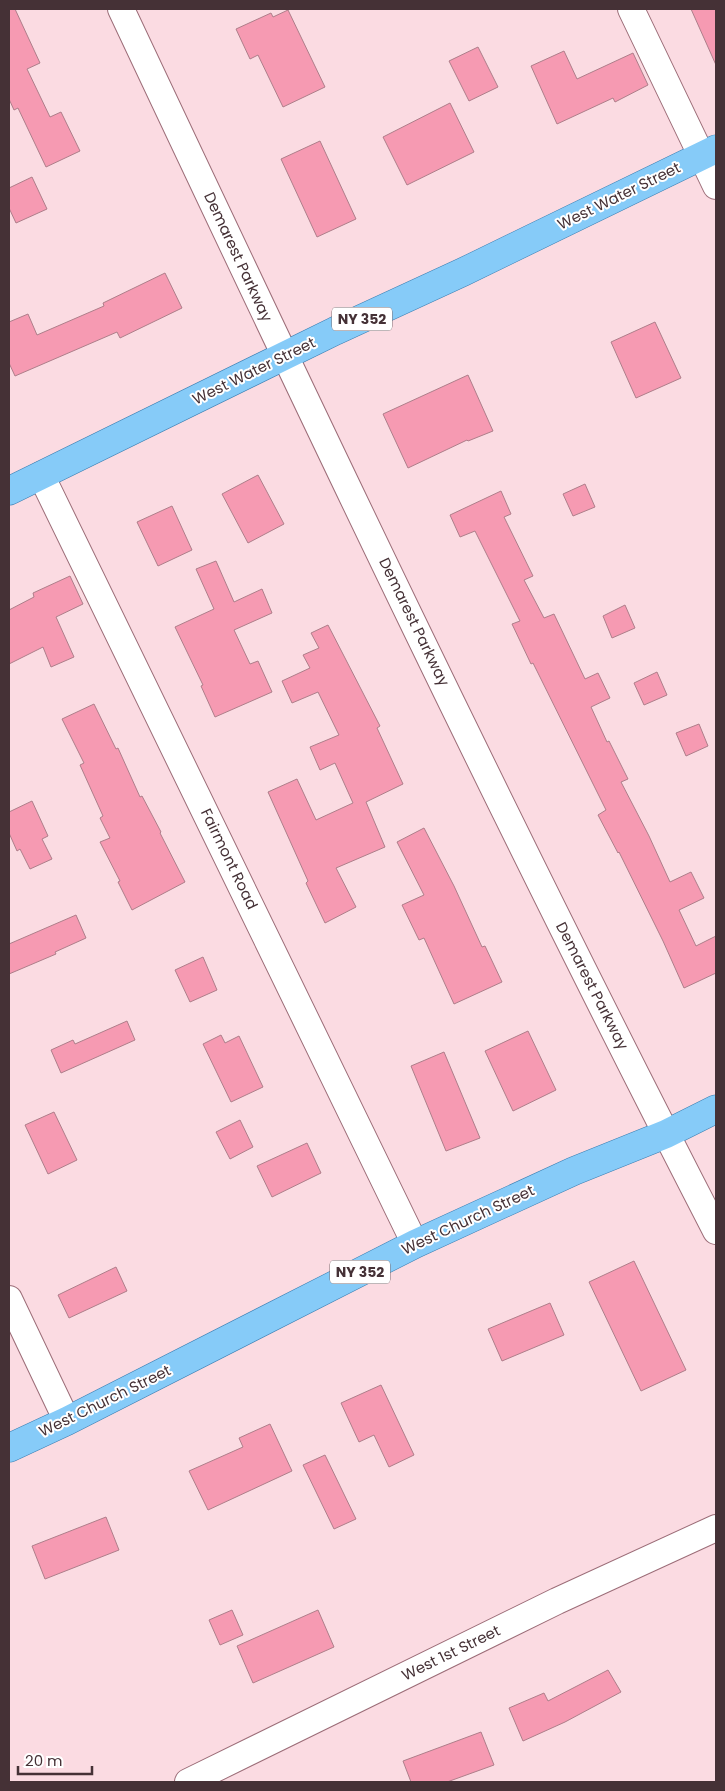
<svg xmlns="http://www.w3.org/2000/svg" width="725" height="1791" font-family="Poppins,sans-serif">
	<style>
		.building { fill: #f69ab2; stroke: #ae7e8a }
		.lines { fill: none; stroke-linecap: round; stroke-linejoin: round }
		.minor-casing { stroke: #9c6d78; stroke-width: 28 }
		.major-casing { stroke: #3b7eb1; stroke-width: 29 }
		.minor { stroke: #fff; stroke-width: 26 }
		.major { stroke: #86cbf8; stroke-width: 28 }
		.labels { text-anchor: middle; stroke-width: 4; stroke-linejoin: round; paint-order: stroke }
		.shield { fill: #fff; stroke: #7d6f72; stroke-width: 1 }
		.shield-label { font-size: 14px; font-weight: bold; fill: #453136 }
		.street-label { font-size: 15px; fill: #453136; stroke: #fff }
	</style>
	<rect width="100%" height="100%" fill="#fbdbe2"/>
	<g class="building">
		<path d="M 9,9 L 15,9 L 40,63 L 27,69 L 50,117 L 61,112 L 80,151 L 46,167 L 18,108 L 14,110 L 9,99 Z"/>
		<path d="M 691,9 L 716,9 L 716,65 Z"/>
		<path d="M 288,10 L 325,87 L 283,107 L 258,55 L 250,59 L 236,29 L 271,13 L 273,17 Z"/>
		<path d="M 478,47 L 498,87 L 469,101 L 449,61 Z"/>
		<path d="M 564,51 L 577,79 L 633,53 L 648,85 L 615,102 L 613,98 L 557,124 L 531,66 Z"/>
		<path d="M 450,103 L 474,152 L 407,185 L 383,137 Z"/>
		<path d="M 320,141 L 356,219 L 317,237 L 281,159 Z"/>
		<path d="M 32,177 L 47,209 L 16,223 L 9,208 L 9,188 Z"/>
		<path d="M 165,273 L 182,308 L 120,338 L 117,332 L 15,376 L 9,363 L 9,322 L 28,314 L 37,335 L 104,306 L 103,303 Z"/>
		<path d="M 655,322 L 681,378 L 636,398 L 611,342 Z"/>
		<path d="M 468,375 L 493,431 L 468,441 L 467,440 L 408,468 L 383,414 Z"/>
		<path d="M 258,475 L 284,524 L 248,543 L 222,494 Z"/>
		<path d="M 585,484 L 595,507 L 573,516 L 563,494 Z"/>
		<path d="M 501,491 L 511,514 L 504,517 L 533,576 L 524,580 L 544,618 L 554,614 L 585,679 L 598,673 L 610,698 L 591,707 L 607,742 L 609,741 L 628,779 L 621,782 L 649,836 L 670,882 L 691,872 L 704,898 L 679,910 L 696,946 L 716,936 L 716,973 L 684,988 L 663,941 L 619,852 L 618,853 L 598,815 L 606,810 L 533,663 L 531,664 L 512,624 L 520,621 L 475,531 L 460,537 L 450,515 Z"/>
		<path d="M 172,506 L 192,550 L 158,566 L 137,522 Z"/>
		<path d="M 216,561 L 234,602 L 262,589 L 272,613 L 234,630 L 250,664 L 258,661 L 272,692 L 215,717 L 201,686 L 203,685 L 175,627 L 214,609 L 196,569 Z"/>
		<path d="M 70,576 L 83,604 L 56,617 L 74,657 L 51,667 L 43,647 L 9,664 L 9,610 L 34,597 L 33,593 Z"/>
		<path d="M 625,605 L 635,628 L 612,638 L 603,616 Z"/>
		<path d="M 328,625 L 380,726 L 377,728 L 403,784 L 366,802 L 385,847 L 336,868 L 356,907 L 325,923 L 306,883 L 308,881 L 268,792 L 297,779 L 316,820 L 353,803 L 335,763 L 320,770 L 310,747 L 339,735 L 318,692 L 292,703 L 282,681 L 310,668 L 303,655 L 319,648 L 311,633 Z"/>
		<path d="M 657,672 L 667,695 L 644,705 L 634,683 Z"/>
		<path d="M 94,704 L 116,749 L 118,748 L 140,797 L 142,796 L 161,832 L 160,833 L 185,882 L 132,910 L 118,882 L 120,881 L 100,842 L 110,838 L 100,818 L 103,816 L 80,765 L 84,763 L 62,719 Z"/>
		<path d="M 699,724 L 708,746 L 686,756 L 676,733 Z"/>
		<path d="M 32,801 L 48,836 L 42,839 L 52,859 L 30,869 L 20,849 L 17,851 L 9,833 L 9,812 Z"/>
		<path d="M 424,828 L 454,886 L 482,947 L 485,946 L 502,982 L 454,1004 L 424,938 L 419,940 L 402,905 L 424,895 L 397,842 Z"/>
		<path d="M 76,915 L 86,938 L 55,952 L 56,954 L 9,974 L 9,944 Z"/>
		<path d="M 203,957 L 217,990 L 190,1002 L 175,970 Z"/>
		<path d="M 127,1021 L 135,1040 L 61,1073 L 51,1050 L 73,1040 L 75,1044 Z"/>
		<path d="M 528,1031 L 556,1090 L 513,1111 L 485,1051 Z"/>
		<path d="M 221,1035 L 225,1043 L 239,1036 L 263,1087 L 231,1102 L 203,1044 Z"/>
		<path d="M 444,1052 L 480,1138 L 446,1151 L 411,1066 Z"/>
		<path d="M 54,1112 L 77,1160 L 48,1174 L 25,1125 Z"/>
		<path d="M 240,1120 L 253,1147 L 230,1159 L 216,1132 Z"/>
		<path d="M 307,1143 L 321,1173 L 272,1197 L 257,1166 Z"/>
		<path d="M 634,1261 L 686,1370 L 641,1391 L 589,1282 Z"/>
		<path d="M 116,1267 L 127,1291 L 69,1318 L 58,1295 Z"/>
		<path d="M 550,1303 L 564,1335 L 502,1361 L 488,1329 Z"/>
		<path d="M 381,1385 L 414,1455 L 389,1467 L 374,1435 L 359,1442 L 341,1403 Z"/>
		<path d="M 270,1424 L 292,1471 L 208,1510 L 189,1471 L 243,1447 L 239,1438 Z"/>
		<path d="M 325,1455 L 356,1519 L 334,1529 L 303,1465 Z"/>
		<path d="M 106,1517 L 119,1550 L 45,1579 L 32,1546 Z"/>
		<path d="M 232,1610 L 243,1635 L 220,1645 L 209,1620 Z"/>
		<path d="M 318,1610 L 334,1647 L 253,1683 L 237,1646 Z"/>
		<path d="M 608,1670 L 621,1692 L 565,1722 L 523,1741 L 509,1708 L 544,1693 L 548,1701 Z"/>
		<path d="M 481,1732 L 494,1765 L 447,1782 L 411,1782 L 403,1761 Z"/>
	</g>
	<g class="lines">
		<defs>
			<g id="minor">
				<path d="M 121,9 C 314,419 508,828 716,1231"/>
				<path d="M 631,9 L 716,186"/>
				<path d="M 41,475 L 415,1244"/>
				<path d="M 9,1299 L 67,1421"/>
				<path d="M 188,1782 L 557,1601 L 716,1528"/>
			</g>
			<g id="major">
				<path d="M 9,491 L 335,331 L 463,272 L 716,149"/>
				<path d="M 9,1448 L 67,1421 L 415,1244 L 574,1171 L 666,1134 L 716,1109"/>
			</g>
		</defs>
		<use href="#minor" class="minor-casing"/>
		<use href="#major" class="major-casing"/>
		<use href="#minor" class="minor"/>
		<use href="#major" class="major"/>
	</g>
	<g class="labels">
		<g class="shield">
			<rect x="332" y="307.5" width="60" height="23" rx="4"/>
			<rect x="330" y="1260.5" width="60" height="23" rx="4"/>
		</g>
		<g class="shield-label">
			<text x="362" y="324">NY 352</text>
			<text x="360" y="1277">NY 352</text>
		</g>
		<g class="street-label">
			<text transform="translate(619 196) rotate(-26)" y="5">West Water Street</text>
			<text transform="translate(238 257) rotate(65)" y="5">Demarest Parkway</text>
			<text transform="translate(254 371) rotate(-26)" y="5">West Water Street</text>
			<text transform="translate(414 622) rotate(64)" y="5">Demarest Parkway</text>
			<text transform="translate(229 859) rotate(64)" y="5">Fairmont Road</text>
			<text transform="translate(592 986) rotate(63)" y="5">Demarest Parkway</text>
			<text transform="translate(468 1220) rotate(-25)" y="5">West Church Street</text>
			<text transform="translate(105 1401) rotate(-26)" y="5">West Church Street</text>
			<text transform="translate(451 1653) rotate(-26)" y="5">West 1st Street</text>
		</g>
	</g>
	<rect width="725" height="1791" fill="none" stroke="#453136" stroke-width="20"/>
	<path d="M18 1766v8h74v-8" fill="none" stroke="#453136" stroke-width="2.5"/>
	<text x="25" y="1766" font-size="15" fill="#453136" stroke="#ffffff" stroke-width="4" paint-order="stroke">20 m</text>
</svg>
